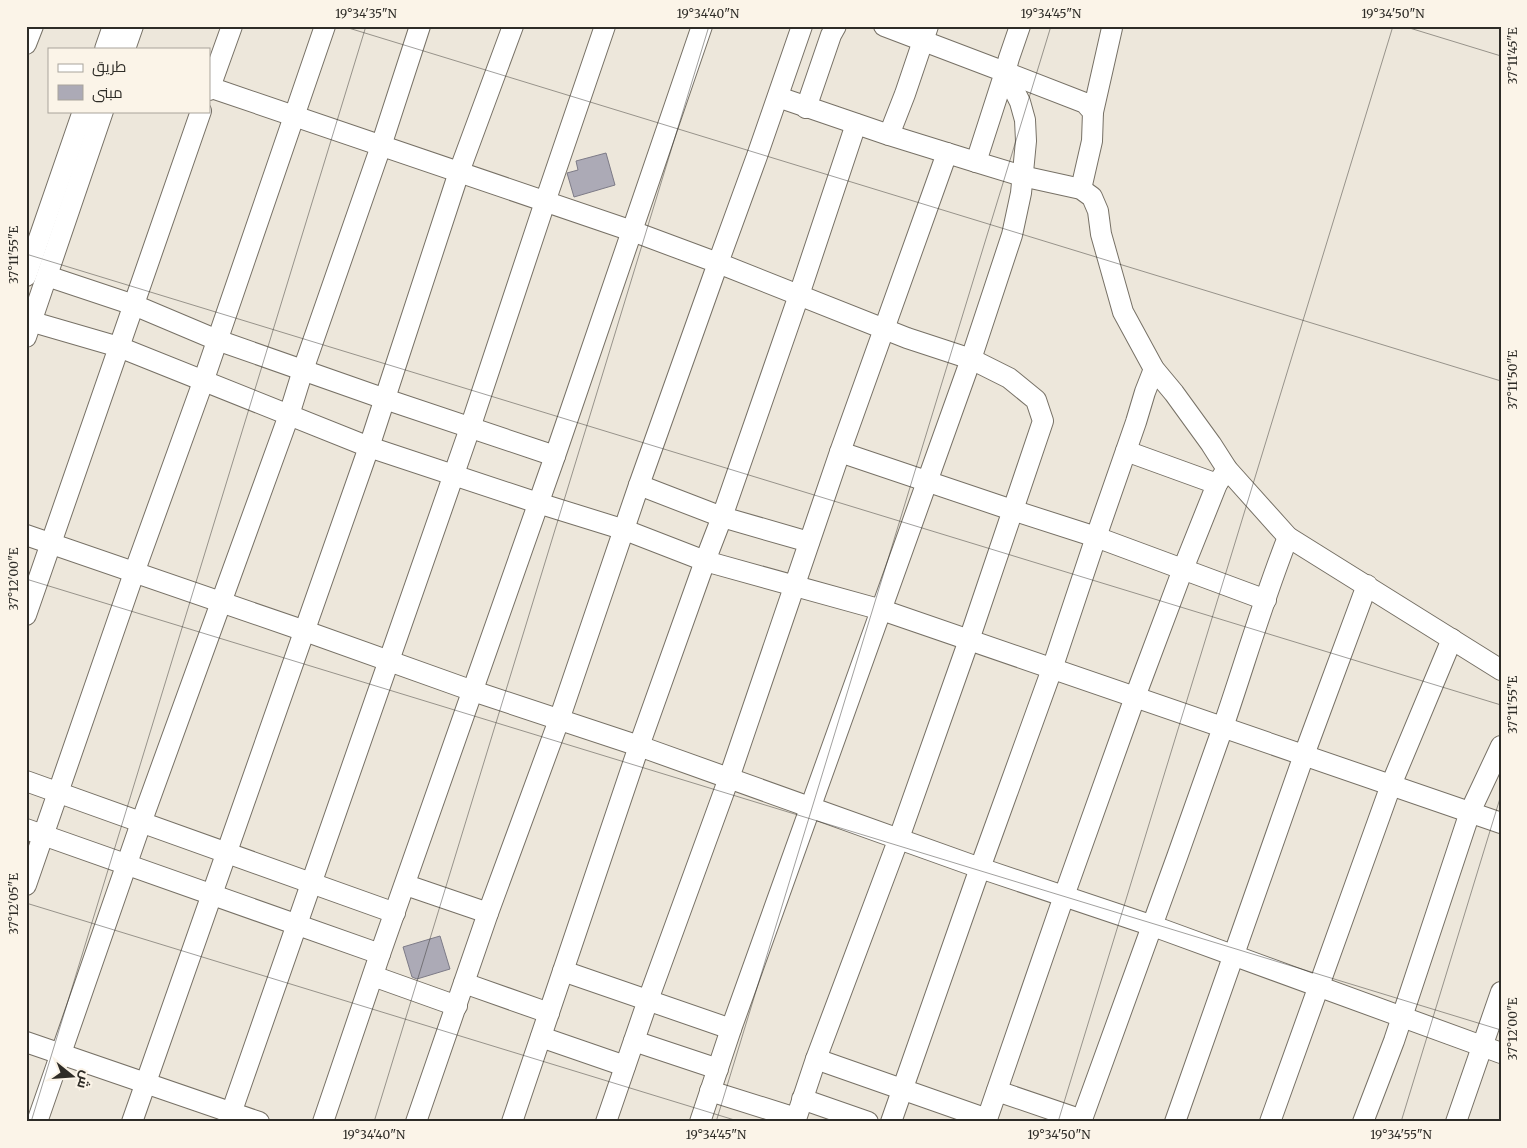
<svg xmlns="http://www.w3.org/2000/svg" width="1527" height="1148" font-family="Merriweather,Cairo,serif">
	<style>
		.building { fill: #acaab6; stroke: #7d7b87 }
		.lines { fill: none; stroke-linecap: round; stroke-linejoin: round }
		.minor-casing { stroke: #777166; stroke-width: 22 }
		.minor { stroke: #fff; stroke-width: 20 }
		.ticks { fill: none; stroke: #2e2c27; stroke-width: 1; stroke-opacity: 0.45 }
		.neatline { fill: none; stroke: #2e2c27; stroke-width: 2 }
		.ticks-label { font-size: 12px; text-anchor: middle; fill: #2e2c27 }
	</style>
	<rect width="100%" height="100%" fill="#ede7db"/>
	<g class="building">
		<path d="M 606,153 L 615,185 L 574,197 L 567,173 L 578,170 L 576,161 Z"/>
		<path d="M 440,936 L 450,969 L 417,979 L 412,977 L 403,947 Z"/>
	</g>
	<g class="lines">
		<defs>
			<g id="minor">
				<path d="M 884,26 L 1005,72 L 976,162"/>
				<path d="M 26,44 L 33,26"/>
				<path d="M 105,49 L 113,26"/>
				<path d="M 125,49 L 133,26"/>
				<path d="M 1005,72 L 1085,103 L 1093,112 L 1092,141 L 1081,189"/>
				<path d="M 209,87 L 632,231 L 718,263 L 639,485 L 559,720 L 488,913 L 416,1122"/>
				<path d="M 209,90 L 232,26"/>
				<path d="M 778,97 L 889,135 L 976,162 L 1022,176 L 1081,189 L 1092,197 L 1098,211 L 1101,234 L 1123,312 L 1154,369 L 1174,393 L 1211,444 L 1227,469 L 1288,537 L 1501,670"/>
				<path d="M 806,108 L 831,35 L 836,26"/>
				<path d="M 1093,112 L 1112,28 L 1111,26"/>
				<path d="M 889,135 L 905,94 L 928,26"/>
				<path d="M 26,276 L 83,111"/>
				<path d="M 47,276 L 134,305 L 217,340 L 385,399 L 555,456"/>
				<path d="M 26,320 L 119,347 L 369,447 L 538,503 L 625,530 L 705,561 L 882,610 L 1501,823"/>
				<path d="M 26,337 L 103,111"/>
				<path d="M 1126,451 L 1217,484"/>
				<path d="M 840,452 L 1012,510 L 1096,537 L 1266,600"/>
				<path d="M 639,485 L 722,517 L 809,542"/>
				<path d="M 26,535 L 305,631 L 473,691 L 639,746 L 980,868 L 1153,926 L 1501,1053"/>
				<path d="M 26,615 L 201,111"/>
				<path d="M 26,781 L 395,913"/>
				<path d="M 26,829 L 380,954"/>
				<path d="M 26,885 L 134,573 L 203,382 L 325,26"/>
				<path d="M 406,885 L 488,913"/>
				<path d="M 563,971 L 731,1029"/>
				<path d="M 373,976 L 457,1006"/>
				<path d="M 464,983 L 549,1013"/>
				<path d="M 541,1037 L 625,1066"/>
				<path d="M 634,1041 L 718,1069"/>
				<path d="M 26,1042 L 259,1122"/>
				<path d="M 816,1059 L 987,1119"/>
				<path d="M 710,1091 L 796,1118"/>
				<path d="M 997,1091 L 1082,1120"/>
				<path d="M 802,1099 L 868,1122"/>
				<path d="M 37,1122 L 141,823 L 289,415 L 303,370 L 381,146 L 420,26"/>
				<path d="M 132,1122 L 369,447 L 459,172 L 513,26"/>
				<path d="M 228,1122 L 470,428 L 545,202 L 605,26"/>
				<path d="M 323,1122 L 380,954 L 555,456 L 702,26"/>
				<path d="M 512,1122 L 639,746 L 705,561 L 722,517 L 799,295 L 856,124"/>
				<path d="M 606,1122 L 648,1000 L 729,778 L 840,452 L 947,153"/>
				<path d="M 700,1122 L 731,1029 L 971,359 L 1012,235 L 1021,193 L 1026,141 L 1025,120 L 1020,102 L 1005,72 L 1009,58 L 1020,26"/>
				<path d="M 795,1122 L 816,1059 L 899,838 L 969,640 L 1043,421 L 1036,400 L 1009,378 L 971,359 L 907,338 L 718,263 L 757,156 L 802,26"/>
				<path d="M 891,1122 L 980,868 L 1052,669 L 1096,537 L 1136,422 L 1145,392 L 1154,369"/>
				<path d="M 986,1122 L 1064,896 L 1135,697 L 1183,569 L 1217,484 L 1227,469"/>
				<path d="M 1081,1122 C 1129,991 1176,861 1222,730 C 1244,666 1263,600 1288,537"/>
				<path d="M 1175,1122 L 1304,755 L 1367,585"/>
				<path d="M 1270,1122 L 1391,785 L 1452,639"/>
				<path d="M 1363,1122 L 1394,1041 L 1470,812 L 1501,746"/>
				<path d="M 1456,1122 L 1501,992"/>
			</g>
		</defs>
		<use href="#minor" class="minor-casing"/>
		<use href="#minor" class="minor"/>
	</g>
	<path class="ticks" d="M 342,26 L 1501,381M 1403,26 L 1501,56M 26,254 L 1501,705M 26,579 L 1501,1030M 26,903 L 741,1122M 31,1122 L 366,26M 374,1122 L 709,26M 716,1122 L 1051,26M 1058,1122 L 1393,26M 1401,1122 L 1501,795"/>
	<rect width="1527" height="1148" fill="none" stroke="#fbf4e8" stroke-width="55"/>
	<rect x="48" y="48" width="162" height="65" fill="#fbf4e8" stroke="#a9a49b"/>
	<rect x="58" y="64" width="25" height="8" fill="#ffffff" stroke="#a9a49b"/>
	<text x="92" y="72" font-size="15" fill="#2e2c27">طريق</text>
	<rect x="58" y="85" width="25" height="15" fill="#acaab6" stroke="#a9a49b"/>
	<text x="92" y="98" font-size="15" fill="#2e2c27">مبنى</text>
	<g transform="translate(72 1076) rotate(107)" stroke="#fbf4e8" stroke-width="4" paint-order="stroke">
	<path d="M0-4L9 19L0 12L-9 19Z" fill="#2e2c27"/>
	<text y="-8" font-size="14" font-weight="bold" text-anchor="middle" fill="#2e2c27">ش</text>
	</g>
	<rect x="28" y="28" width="1472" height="1092" class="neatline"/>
	<g class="ticks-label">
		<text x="366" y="18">19°34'35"N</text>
		<text x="708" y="18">19°34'40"N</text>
		<text x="1051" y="18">19°34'45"N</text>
		<text x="1393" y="18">19°34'50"N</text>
		<text transform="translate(1513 56) rotate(-90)" y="4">37°11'45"E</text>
		<text transform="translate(14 255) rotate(-90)" y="4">37°11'55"E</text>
		<text transform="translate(1513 380) rotate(-90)" y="4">37°11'50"E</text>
		<text transform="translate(14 579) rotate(-90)" y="4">37°12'00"E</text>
		<text transform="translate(1513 705) rotate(-90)" y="4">37°11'55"E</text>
		<text transform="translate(14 904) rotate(-90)" y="4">37°12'05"E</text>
		<text transform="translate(1513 1029) rotate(-90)" y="4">37°12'00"E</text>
		<text x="374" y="1139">19°34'40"N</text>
		<text x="716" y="1139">19°34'45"N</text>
		<text x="1059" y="1139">19°34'50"N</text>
		<text x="1401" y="1139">19°34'55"N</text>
	</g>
</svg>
